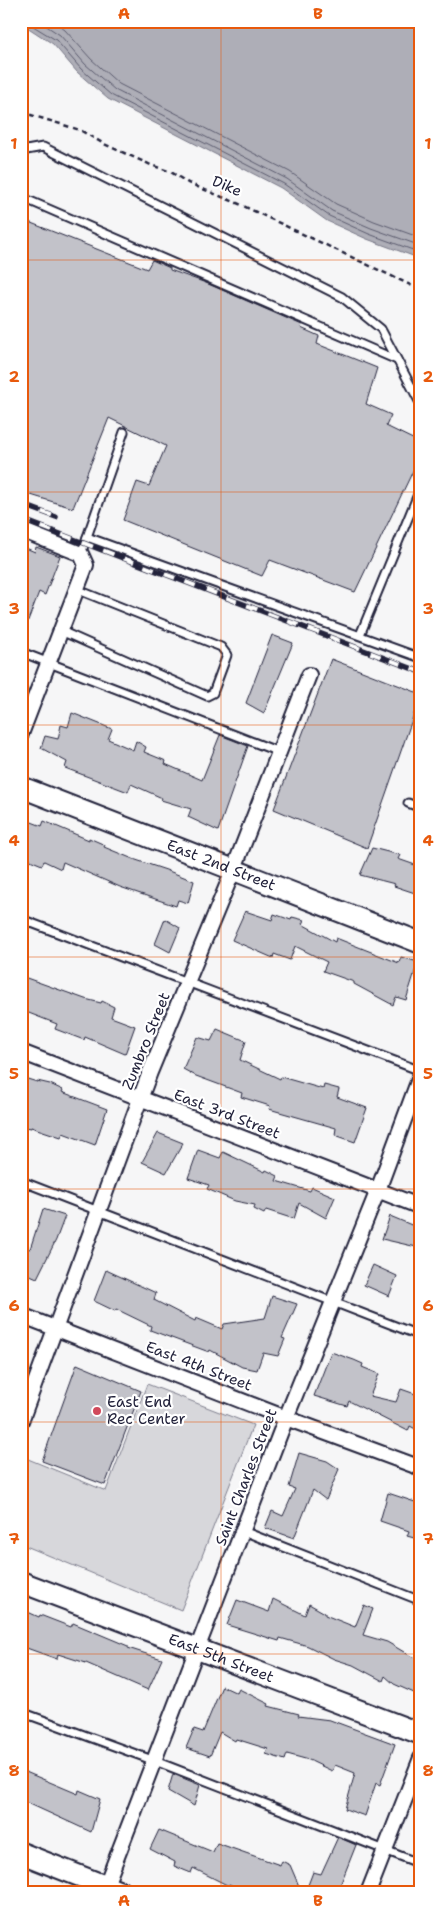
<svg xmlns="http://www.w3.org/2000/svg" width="442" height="1914" font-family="'Shantell Sans',sans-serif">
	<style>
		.green { fill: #d7d7db; stroke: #7c7c8b }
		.water { fill: #aeaeb7; stroke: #767685 }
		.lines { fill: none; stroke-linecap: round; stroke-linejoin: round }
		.shore { stroke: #5a5a6d; stroke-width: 1 }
		.building { fill: #c2c2c9; stroke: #22223b }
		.lane-casing { stroke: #22223b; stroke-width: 11 }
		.street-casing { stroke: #22223b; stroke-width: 18 }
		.secondary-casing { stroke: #22223b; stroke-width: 24 }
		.path { stroke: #22223b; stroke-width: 2.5; stroke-dasharray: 5 4; stroke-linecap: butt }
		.lane { stroke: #fff; stroke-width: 7 }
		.street { stroke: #fff; stroke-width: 14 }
		.secondary { stroke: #fff; stroke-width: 20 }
		.rail-casing { stroke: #22223b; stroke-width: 5.5 }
		.rail { stroke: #fff; stroke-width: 4; stroke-dasharray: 11; stroke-linecap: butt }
		.grid { fill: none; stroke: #e8590c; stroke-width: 1; stroke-opacity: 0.55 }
		.poi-dot { fill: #d1495b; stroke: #fff; stroke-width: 2 }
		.labels { text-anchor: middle; stroke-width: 4.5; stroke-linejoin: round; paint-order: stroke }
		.street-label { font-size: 15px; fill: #22223b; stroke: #fff }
		.poi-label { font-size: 15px; fill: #22223b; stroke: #fff; text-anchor: start }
		.neatline { fill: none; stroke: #e8590c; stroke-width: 2 }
		.grid-label { font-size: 16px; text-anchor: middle; font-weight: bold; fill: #e8590c }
	</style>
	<rect width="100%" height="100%" fill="#f6f6f7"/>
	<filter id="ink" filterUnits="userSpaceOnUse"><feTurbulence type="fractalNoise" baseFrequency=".02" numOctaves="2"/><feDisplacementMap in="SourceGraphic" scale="10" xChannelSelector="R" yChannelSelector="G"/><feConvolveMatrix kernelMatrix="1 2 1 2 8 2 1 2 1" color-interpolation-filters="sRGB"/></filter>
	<g filter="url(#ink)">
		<path class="green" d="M 147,1384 L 253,1425 L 181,1610 L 21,1544 L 21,1479 L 28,1459 L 106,1491 Z"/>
		<path class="water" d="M 21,21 L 421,21 L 421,259 L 367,239 L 327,221 L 281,188 L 108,99 L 77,72 L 53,44 L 27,27 L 21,26 Z"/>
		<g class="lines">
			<g class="shore">
				<path d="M 25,21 L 56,40 L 81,69 L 111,95 L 284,184 L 329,216 L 369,234 L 421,253"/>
				<path d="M 39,21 L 60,35 L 85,64 L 115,90 L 287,179 L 332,211 L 371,228 L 421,246"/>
				<path d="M 53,21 L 65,30 L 91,59 L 119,84 L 290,172 L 336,204 L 374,221 L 421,238"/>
			</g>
		</g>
		<g class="building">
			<path d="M 21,219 L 147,269 L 152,260 L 170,268 L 170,270 L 206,283 L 302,325 L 301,328 L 319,336 L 317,344 L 377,368 L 366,404 L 391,415 L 386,426 L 421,443 L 421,454 L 355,592 L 270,560 L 262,576 L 123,520 L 137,482 L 149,486 L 166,446 L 109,418 L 73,508 L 21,492 Z"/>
			<path d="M 21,546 L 35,552 L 36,547 L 60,556 L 45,595 L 39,592 L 22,636 Z"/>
			<path d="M 272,635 L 293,643 L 264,713 L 246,703 Z"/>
			<path d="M 331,659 L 421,694 L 367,848 L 274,809 Z"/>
			<path d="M 72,713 L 112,729 L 108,739 L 133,750 L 136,741 L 146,747 L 144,752 L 166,761 L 165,764 L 202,780 L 220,735 L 248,746 L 218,831 L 188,817 L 191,809 L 161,800 L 162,798 L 131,784 L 128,792 L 65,768 L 67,762 L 41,748 L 45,736 L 58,739 L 61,725 L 68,727 Z"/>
			<path d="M 21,818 L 42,826 L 44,821 L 89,840 L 89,838 L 105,845 L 104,847 L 133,859 L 166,870 L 194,881 L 188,903 L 178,900 L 176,906 L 120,887 L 63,862 L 61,869 L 44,861 L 42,865 L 30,860 L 30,858 L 21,854 Z"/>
			<path d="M 372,848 L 400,855 L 398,859 L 421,867 L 421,895 L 394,886 L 395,884 L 360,875 Z"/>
			<path d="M 245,911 L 272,920 L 274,914 L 291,920 L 292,917 L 304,920 L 302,924 L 335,942 L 336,938 L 399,963 L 401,957 L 418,962 L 406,1000 L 396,997 L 393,1005 L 354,984 L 354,982 L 323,971 L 327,962 L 295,946 L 290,960 L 274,954 L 273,958 L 232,940 Z"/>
			<path d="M 165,919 L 180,928 L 170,952 L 155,944 Z"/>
			<path d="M 21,976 L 85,999 L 101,1003 L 102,1001 L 114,1007 L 111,1017 L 135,1026 L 125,1054 L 85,1037 L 84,1040 L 55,1029 L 57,1024 L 21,1010 Z"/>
			<path d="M 217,1029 L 246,1041 L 240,1060 L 280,1079 L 281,1077 L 323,1089 L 324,1085 L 339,1089 L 337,1097 L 367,1108 L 355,1142 L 335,1135 L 336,1128 L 269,1109 L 270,1106 L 241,1097 L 242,1093 L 196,1076 L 183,1069 L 197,1037 L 211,1041 Z"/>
			<path d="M 21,1077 L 37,1082 L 37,1081 L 50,1084 L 63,1090 L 62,1092 L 107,1109 L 95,1145 L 63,1133 L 61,1137 L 31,1127 L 31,1128 L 21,1126 Z"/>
			<path d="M 158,1133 L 183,1143 L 166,1173 L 142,1162 Z"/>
			<path d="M 198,1150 L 220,1158 L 223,1152 L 265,1172 L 266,1170 L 278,1176 L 276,1181 L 310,1191 L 312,1187 L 335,1197 L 326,1218 L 299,1203 L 294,1219 L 266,1210 L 264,1214 L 254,1209 L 255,1205 L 235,1201 L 207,1189 L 209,1185 L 188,1178 Z"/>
			<path d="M 43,1209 L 65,1216 L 56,1240 L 37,1278 L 21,1271 L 21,1262 L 27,1248 L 30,1249 Z"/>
			<path d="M 390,1216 L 421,1229 L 421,1248 L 382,1239 Z"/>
			<path d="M 373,1265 L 397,1276 L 389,1296 L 364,1285 Z"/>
			<path d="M 106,1270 L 156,1293 L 154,1300 L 195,1321 L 196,1318 L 222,1329 L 224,1324 L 265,1318 L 272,1296 L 297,1304 L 282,1338 L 285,1339 L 278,1356 L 263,1353 L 257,1370 L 242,1367 L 210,1350 L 209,1352 L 150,1330 L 151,1326 L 116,1309 L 115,1311 L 94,1301 Z"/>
			<path d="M 331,1352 L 354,1360 L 363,1364 L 362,1367 L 379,1374 L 370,1396 L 396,1402 L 401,1389 L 421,1396 L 421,1432 L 410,1426 L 408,1431 L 349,1401 L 347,1406 L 314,1396 Z"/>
			<path d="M 77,1364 L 141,1391 L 105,1485 L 42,1461 Z"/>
			<path d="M 299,1453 L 327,1461 L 339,1469 L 326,1500 L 313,1490 L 294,1538 L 265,1528 L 272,1511 L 283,1516 L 295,1489 L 289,1487 Z"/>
			<path d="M 388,1493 L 418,1503 L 419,1501 L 421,1501 L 421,1540 L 407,1536 L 409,1531 L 380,1521 Z"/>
			<path d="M 273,1599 L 305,1615 L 309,1604 L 325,1613 L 325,1615 L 355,1627 L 364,1605 L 373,1609 L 363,1635 L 387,1642 L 421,1662 L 421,1675 L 414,1693 L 394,1684 L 385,1676 L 383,1681 L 353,1665 L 334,1659 L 308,1646 L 280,1638 L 279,1641 L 227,1625 L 237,1600 L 269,1612 Z"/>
			<path d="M 21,1609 L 39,1617 L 40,1615 L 71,1627 L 73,1623 L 128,1646 L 128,1648 L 162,1659 L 148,1690 L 86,1663 L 58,1654 L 57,1659 L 21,1646 Z"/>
			<path d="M 222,1686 L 237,1693 L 239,1689 L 269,1704 L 268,1706 L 299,1714 L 298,1716 L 330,1720 L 395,1744 L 380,1785 L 376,1783 L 365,1816 L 345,1809 L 355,1773 L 335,1765 L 332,1771 L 309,1760 L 287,1754 L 285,1760 L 266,1754 L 268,1749 L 236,1739 L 235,1741 L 220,1732 L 210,1756 L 186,1748 L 194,1729 L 203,1732 Z"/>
			<path d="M 21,1770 L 78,1794 L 79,1790 L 100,1799 L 91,1832 L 21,1800 Z"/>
			<path d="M 173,1774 L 200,1785 L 194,1806 L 168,1791 Z"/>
			<path d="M 159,1830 L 213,1852 L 217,1843 L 280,1865 L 282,1861 L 290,1865 L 302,1893 L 248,1893 L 229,1884 L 229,1886 L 193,1868 L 191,1873 L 174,1866 L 175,1862 L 150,1849 Z"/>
			<path d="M 338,1837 L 356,1845 L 337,1893 L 305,1893 L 313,1872 L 321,1874 Z"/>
		</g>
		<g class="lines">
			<defs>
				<g id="lane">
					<path d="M 21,151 L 43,147 L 342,297 L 381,329 L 421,405"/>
					<path d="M 21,197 L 397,360"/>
					<path d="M 87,537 L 421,658"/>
					<path d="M 81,554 L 124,432"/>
					<path d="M 61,631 L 207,696 L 213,693 L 227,655 L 221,647 L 76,589"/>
					<path d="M 360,635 L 421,487"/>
					<path d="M 21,652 L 279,752"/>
					<path d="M 408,803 L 421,808"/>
					<path d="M 21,919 L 421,1071"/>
					<path d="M 21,1181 L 421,1336"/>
					<path d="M 243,1531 L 421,1601"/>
					<path d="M 21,1712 L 155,1761 L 421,1864"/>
				</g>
				<g id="street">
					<path d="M 21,530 L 81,554 L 86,565 L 21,734"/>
					<path d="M 21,1052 L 421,1207"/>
					<path d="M 21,1315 L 286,1418 L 421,1468"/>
					<path d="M 21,1421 L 150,1072 L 233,871 L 309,675"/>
					<path d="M 103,1893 L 286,1418 L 378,1190 L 421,1074"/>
					<path d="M 368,1893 L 421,1758"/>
				</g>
				<g id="secondary">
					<path id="s1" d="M 21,787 L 421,943"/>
					<path id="s2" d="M 21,1582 L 421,1734"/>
					<path d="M 21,1853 L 123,1893"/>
				</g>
			</defs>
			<use href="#lane" class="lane-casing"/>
			<use href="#street" class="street-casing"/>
			<use href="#secondary" class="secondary-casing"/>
			<path class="path" d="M 21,116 L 31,115 L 80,130 L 104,144 L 151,165 L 171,172 L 188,183 L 237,203 L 421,290"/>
			<use href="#lane" class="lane"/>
			<use href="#street" class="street"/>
			<use href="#secondary" class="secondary"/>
			<defs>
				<g id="rail">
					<path d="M 21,504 L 56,517"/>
					<path d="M 21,519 L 421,672"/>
				</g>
			</defs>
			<use href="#rail" class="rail-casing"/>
			<use href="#rail" class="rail"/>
		</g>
	</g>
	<path class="grid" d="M 221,21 L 221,1893M 21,260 L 421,260M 21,492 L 421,492M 21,725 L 421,725M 21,957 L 421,957M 21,1189 L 421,1189M 21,1422 L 421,1422M 21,1654 L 421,1654"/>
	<circle class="poi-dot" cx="97" cy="1411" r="5"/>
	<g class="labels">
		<g class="street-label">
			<text transform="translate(227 186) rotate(23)" y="5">Dike</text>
			<text dy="5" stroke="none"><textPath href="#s1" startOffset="215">East 2nd Street</textPath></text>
			<text transform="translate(146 1041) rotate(-68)" y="5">Zumbro Street</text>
			<text transform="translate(227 1114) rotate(21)" y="5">East 3rd Street</text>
			<text transform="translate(199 1366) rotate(21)" y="5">East 4th Street</text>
			<text transform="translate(246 1477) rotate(-69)" y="5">Saint Charles Street</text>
			<text dy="5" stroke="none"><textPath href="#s2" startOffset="214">East 5th Street</textPath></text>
		</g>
		<g class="poi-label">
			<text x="107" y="1407">East End<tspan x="107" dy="17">Rec Center</tspan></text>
		</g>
	</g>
	<rect width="442" height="1914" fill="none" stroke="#fff" stroke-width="55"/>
	<rect x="28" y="28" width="386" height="1858" class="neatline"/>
	<g class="grid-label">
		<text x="124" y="19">A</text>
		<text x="318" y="19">B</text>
		<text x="14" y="149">1</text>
		<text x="428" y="149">1</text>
		<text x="14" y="382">2</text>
		<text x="428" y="382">2</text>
		<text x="14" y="614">3</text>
		<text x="428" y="614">3</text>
		<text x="14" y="846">4</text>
		<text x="428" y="846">4</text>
		<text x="14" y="1079">5</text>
		<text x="428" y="1079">5</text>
		<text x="14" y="1311">6</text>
		<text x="428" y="1311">6</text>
		<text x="14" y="1544">7</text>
		<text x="428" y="1544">7</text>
		<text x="14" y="1776">8</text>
		<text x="428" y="1776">8</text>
		<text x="124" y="1906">A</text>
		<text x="318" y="1906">B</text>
	</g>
</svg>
